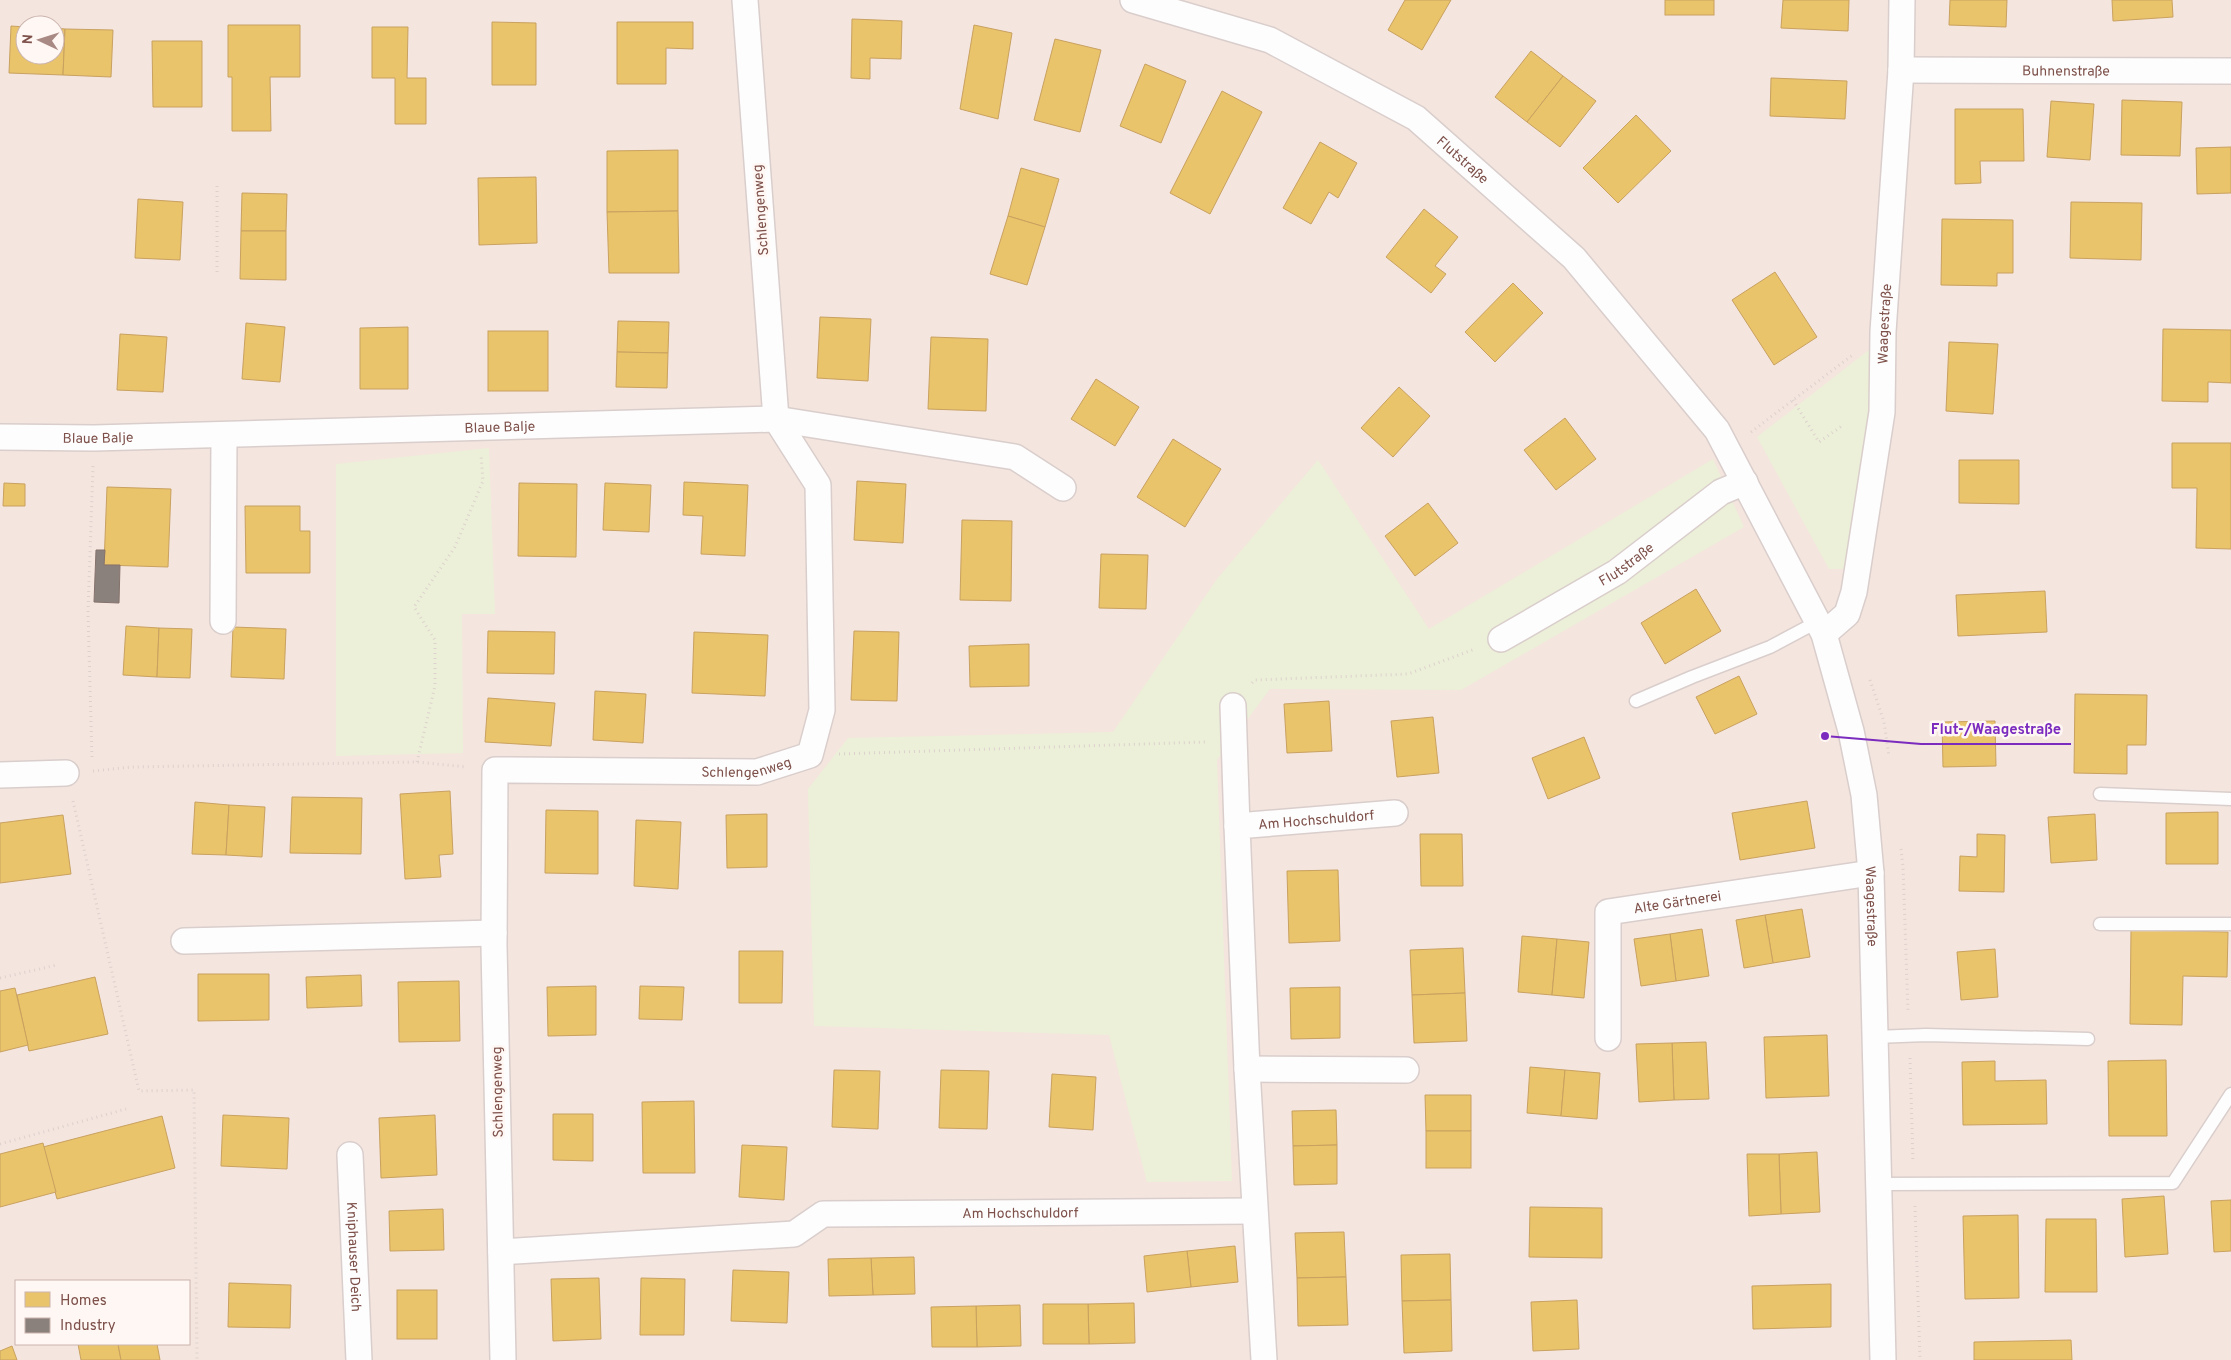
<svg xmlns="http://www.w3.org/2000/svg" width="2231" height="1360" font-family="Overpass,sans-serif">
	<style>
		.residential { fill: #f4e5de; fill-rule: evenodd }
		.green { fill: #ecf0d8 }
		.homes { fill: #e9c46a; stroke: #c9a160 }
		.industry { fill: #8a817c; stroke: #86726d }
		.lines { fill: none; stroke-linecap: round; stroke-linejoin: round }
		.lane-casing { stroke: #d9cecc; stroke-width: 15 }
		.street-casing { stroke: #d9cecc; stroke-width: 28 }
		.path { stroke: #ddd1ce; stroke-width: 3; stroke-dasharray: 1 4; stroke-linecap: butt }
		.lane { stroke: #fefdfd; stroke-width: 12 }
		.street { stroke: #fefdfd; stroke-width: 25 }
		.labels { text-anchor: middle; stroke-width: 5; stroke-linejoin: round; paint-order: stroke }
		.street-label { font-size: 14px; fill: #7d504a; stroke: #fff7f3 }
		.leader { fill: none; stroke: #7b2cbf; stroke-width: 2 }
		.callout-dot { fill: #7b2cbf; stroke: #fff7f3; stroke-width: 2 }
		.callout-label { font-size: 15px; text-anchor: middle; font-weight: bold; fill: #7b2cbf; stroke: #fff7f3; stroke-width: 5; stroke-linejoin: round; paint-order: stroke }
	</style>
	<rect width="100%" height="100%" fill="#faf3ef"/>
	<path class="residential" d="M 0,0 L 2231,0 L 2231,1360 L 0,1360 ZM 25,25 L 55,25 L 55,55 L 25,55 ZM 16,1281 L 189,1281 L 189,1344 L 16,1344 Z"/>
	<g class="green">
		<path d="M 1874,346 L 1875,413 L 1852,569 L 1829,569 L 1757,437 Z"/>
		<path d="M 489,448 L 495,614 L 462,614 L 463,753 L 336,756 L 336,464 Z"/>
		<path d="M 1713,459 L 1744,527 L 1461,690 L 1270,689 L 1217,760 L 1232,1181 L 1147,1182 L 1109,1035 L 814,1026 L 808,789 L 848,738 L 1113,732 L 1217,579 L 1318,460 L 1429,629 Z"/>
	</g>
	<g class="homes">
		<path d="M 1405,0 L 1451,0 L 1422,50 L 1388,30 Z"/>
		<rect x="1665" y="0" width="49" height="15"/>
		<path d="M 1783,0 L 1849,0 L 1848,31 L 1781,28 Z"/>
		<path d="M 1950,0 L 2007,0 L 2006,27 L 1949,25 Z"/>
		<path d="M 2112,0 L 2172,0 L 2173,17 L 2113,21 Z"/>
		<path d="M 852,19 L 902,21 L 901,59 L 870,58 L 870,79 L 851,78 Z"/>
		<path d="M 492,22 L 536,23 L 536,85 L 492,85 Z"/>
		<path d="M 617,22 L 693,22 L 693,49 L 666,48 L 666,84 L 617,84 Z"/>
		<path d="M 228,25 L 300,25 L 300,77 L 270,77 L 271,131 L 232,131 L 232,77 L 228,77 Z"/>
		<path d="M 974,25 L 1012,33 L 998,119 L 960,109 Z"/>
		<path d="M 11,26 L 25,27 L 25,55 L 55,55 L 55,28 L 65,29 L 63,75 L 9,73 Z"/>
		<path d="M 372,27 L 408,27 L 407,78 L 426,78 L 426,124 L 395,124 L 395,78 L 372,78 Z"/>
		<path d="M 65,29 L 113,30 L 111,77 L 63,75 Z"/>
		<path d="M 1055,39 L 1101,50 L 1080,132 L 1034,120 Z"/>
		<path d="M 152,41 L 202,41 L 202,107 L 153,107 Z"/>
		<path d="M 1531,51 L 1563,76 L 1527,122 L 1495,97 Z"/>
		<path d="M 1145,64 L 1186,81 L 1161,143 L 1120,126 Z"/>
		<path d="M 1563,76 L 1596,101 L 1560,147 L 1527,122 Z"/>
		<path d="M 1771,78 L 1847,81 L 1845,119 L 1770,116 Z"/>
		<path d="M 1222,91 L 1262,112 L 1210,214 L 1170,193 Z"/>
		<path d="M 2122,100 L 2182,102 L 2180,156 L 2121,155 Z"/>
		<path d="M 2051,101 L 2094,104 L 2090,160 L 2047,157 Z"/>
		<path d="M 1955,109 L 2023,109 L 2024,161 L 1980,161 L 1981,183 L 1955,184 Z"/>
		<path d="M 1636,115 L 1671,151 L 1618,203 L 1583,168 Z"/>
		<path d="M 1320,142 L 1357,163 L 1338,198 L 1329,192 L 1311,224 L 1283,208 Z"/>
		<path d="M 2231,147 L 2231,193 L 2197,194 L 2196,148 Z"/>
		<path d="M 678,150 L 678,211 L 607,212 L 607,151 Z"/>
		<path d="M 1021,168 L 1059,179 L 1045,227 L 1008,216 Z"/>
		<path d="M 536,177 L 537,243 L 479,245 L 478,178 Z"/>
		<path d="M 242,193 L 287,194 L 286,231 L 241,231 Z"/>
		<path d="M 138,199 L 183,202 L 180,260 L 135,258 Z"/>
		<path d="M 2071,202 L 2142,203 L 2141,260 L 2070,258 Z"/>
		<path d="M 1424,209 L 1458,237 L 1435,266 L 1446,274 L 1431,293 L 1386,257 Z"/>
		<path d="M 678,211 L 679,273 L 609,273 L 607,212 Z"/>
		<path d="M 1008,216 L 1045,227 L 1027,285 L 990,274 Z"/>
		<path d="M 1942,219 L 2013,220 L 2013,273 L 1997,273 L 1997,286 L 1941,285 Z"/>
		<path d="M 241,231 L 286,231 L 286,280 L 240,279 Z"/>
		<path d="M 1775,272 L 1817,337 L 1774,365 L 1732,300 Z"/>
		<path d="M 1513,283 L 1543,313 L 1495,362 L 1465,332 Z"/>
		<path d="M 820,317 L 871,319 L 868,381 L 817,378 Z"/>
		<path d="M 618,321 L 669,322 L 668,353 L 617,352 Z"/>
		<path d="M 246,323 L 285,327 L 280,382 L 242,379 Z"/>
		<path d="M 408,327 L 408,389 L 360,389 L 360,328 Z"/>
		<path d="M 2163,329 L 2231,330 L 2231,383 L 2208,382 L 2208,402 L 2162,401 Z"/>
		<rect x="488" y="331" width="60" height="60"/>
		<path d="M 120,334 L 167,337 L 163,392 L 117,390 Z"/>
		<path d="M 931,337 L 988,339 L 986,411 L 928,409 Z"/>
		<path d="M 1949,342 L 1998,344 L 1993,414 L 1946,411 Z"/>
		<path d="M 617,352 L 668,353 L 667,388 L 616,387 Z"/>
		<path d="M 1096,379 L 1139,407 L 1115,446 L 1071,419 Z"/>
		<path d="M 1399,387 L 1430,416 L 1393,457 L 1361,428 Z"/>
		<path d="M 1565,418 L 1596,459 L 1556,490 L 1524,450 Z"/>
		<path d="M 1173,439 L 1221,469 L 1185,527 L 1137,497 Z"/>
		<path d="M 2172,443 L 2231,443 L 2231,549 L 2196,548 L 2197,488 L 2172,488 Z"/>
		<path d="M 1959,460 L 2019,460 L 2019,504 L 1959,503 Z"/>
		<path d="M 857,481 L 906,484 L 903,543 L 854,540 Z"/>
		<path d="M 684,482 L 748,485 L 745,556 L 701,554 L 703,516 L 683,515 Z"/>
		<path d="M 4,483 L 25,484 L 25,506 L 3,506 Z"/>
		<path d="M 519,483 L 577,484 L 576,557 L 518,556 Z"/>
		<path d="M 605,483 L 651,485 L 649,532 L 603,530 Z"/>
		<path d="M 107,487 L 171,489 L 168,567 L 104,565 Z"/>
		<path d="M 1428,503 L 1458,543 L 1415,576 L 1385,536 Z"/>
		<path d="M 245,506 L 300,506 L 300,531 L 310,531 L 310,573 L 246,573 Z"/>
		<path d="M 962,520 L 1012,521 L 1011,601 L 960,600 Z"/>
		<path d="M 1101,554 L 1148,555 L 1146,609 L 1099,608 Z"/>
		<path d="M 1696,589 L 1721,631 L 1665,664 L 1641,623 Z"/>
		<path d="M 2045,591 L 2047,632 L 1958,636 L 1956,595 Z"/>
		<path d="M 126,626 L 159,628 L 157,677 L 123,675 Z"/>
		<path d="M 233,627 L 286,629 L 284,679 L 231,677 Z"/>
		<path d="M 159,628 L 192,629 L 190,678 L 157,677 Z"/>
		<path d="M 488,631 L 555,632 L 554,674 L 487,673 Z"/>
		<path d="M 854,631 L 899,632 L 897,701 L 851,700 Z"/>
		<path d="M 694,632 L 768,635 L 765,696 L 692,693 Z"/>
		<path d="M 1029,644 L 1029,686 L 970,687 L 969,646 Z"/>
		<path d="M 1739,676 L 1757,714 L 1715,734 L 1696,697 Z"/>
		<path d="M 595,691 L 646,694 L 643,743 L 593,740 Z"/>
		<path d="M 2075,694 L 2147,695 L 2146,745 L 2127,745 L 2127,774 L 2074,773 Z"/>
		<path d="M 488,698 L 555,703 L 551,746 L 485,742 Z"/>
		<path d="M 1329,701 L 1332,751 L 1287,753 L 1284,704 Z"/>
		<path d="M 1433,717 L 1439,773 L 1397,777 L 1391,721 Z"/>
		<path d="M 1995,721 L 1996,766 L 1943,767 L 1942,722 Z"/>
		<path d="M 1584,737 L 1600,778 L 1548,799 L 1532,758 Z"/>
		<path d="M 450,791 L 453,854 L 439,855 L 441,877 L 405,879 L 400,794 Z"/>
		<path d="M 292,797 L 362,798 L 361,854 L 290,853 Z"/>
		<path d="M 1807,801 L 1815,848 L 1740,860 L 1732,813 Z"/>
		<path d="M 195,802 L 229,805 L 226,855 L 192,854 Z"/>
		<path d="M 229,805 L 265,807 L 262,857 L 226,855 Z"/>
		<path d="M 546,810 L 598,811 L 598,874 L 545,873 Z"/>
		<path d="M 2218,812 L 2218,864 L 2166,864 L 2166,813 Z"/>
		<path d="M 767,814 L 767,867 L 727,868 L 726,815 Z"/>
		<path d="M 2095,814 L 2097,860 L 2051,863 L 2048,817 Z"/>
		<path d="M 63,815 L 71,874 L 0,883 L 0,823 Z"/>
		<path d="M 636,820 L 681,822 L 678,889 L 634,886 Z"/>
		<path d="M 1420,834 L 1462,834 L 1463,886 L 1421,886 Z"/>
		<path d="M 1977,834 L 2005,835 L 2004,892 L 1959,891 L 1960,856 L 1977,857 Z"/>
		<path d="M 1338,870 L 1340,941 L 1289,943 L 1287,871 Z"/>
		<path d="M 1802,909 L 1810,957 L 1773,963 L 1765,915 Z"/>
		<path d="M 1765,915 L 1773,963 L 1744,968 L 1736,920 Z"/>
		<path d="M 1702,929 L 1709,976 L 1676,981 L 1670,934 Z"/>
		<path d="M 2131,930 L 2228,932 L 2227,977 L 2183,976 L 2182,1025 L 2130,1024 Z"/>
		<path d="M 1670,934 L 1676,981 L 1641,986 L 1634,939 Z"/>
		<path d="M 1522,936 L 1557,939 L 1552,995 L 1518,992 Z"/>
		<path d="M 1557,939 L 1589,942 L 1584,998 L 1552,995 Z"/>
		<path d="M 1463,948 L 1465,993 L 1412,995 L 1410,950 Z"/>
		<path d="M 1995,949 L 1998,997 L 1961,1000 L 1957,952 Z"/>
		<path d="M 739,951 L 783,951 L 782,1003 L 739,1003 Z"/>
		<path d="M 198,974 L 269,974 L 269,1020 L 198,1021 Z"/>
		<path d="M 361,975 L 362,1006 L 307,1008 L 306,977 Z"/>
		<path d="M 95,977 L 108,1034 L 29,1051 L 17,995 Z"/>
		<path d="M 459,981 L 460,1041 L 399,1042 L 398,982 Z"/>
		<path d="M 596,986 L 596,1035 L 548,1036 L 547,987 Z"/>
		<path d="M 640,986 L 684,987 L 682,1020 L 639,1019 Z"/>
		<path d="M 1340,987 L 1340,1038 L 1291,1039 L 1290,988 Z"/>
		<path d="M 15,988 L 28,1045 L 0,1052 L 0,991 Z"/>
		<path d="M 1465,993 L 1467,1041 L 1414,1043 L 1412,995 Z"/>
		<path d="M 1827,1035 L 1829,1096 L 1766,1098 L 1764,1037 Z"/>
		<path d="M 1706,1042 L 1709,1099 L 1674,1100 L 1672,1043 Z"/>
		<path d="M 1672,1043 L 1674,1100 L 1639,1102 L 1636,1044 Z"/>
		<path d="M 2166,1060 L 2167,1136 L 2109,1136 L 2108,1061 Z"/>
		<path d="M 1995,1061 L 1995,1081 L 2046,1080 L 2047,1124 L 1963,1125 L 1962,1062 Z"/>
		<path d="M 1530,1067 L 1565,1070 L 1561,1116 L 1527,1113 Z"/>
		<path d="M 834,1070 L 880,1071 L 878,1129 L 832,1127 Z"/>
		<path d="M 941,1070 L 989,1071 L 987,1129 L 939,1128 Z"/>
		<path d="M 1565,1070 L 1600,1073 L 1597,1119 L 1561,1116 Z"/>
		<path d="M 1052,1074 L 1096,1077 L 1093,1130 L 1049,1127 Z"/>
		<path d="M 1425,1095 L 1471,1095 L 1471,1131 L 1426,1131 Z"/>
		<path d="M 694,1101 L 695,1173 L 643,1173 L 642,1102 Z"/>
		<path d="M 1336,1110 L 1337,1145 L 1293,1146 L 1292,1111 Z"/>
		<path d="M 553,1114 L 593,1114 L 593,1161 L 553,1160 Z"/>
		<path d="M 223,1115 L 289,1118 L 287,1169 L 221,1166 Z"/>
		<path d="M 435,1115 L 437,1175 L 381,1178 L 379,1118 Z"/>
		<path d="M 162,1116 L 175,1168 L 57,1199 L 43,1147 Z"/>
		<rect x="1426" y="1131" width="45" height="37"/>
		<path d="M 43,1143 L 56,1192 L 0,1207 L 0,1154 Z"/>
		<path d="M 742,1145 L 787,1147 L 784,1200 L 739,1197 Z"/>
		<path d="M 1337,1145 L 1337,1184 L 1294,1185 L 1293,1146 Z"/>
		<path d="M 1817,1152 L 1820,1212 L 1781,1214 L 1779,1154 Z"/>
		<path d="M 1747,1154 L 1779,1154 L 1781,1214 L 1749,1216 Z"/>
		<path d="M 2164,1196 L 2168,1254 L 2125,1257 L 2122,1199 Z"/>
		<path d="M 2231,1200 L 2231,1251 L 2214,1252 L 2211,1201 Z"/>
		<path d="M 1530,1207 L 1602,1208 L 1602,1258 L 1529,1257 Z"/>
		<path d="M 443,1209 L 444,1250 L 390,1251 L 389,1211 Z"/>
		<path d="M 2018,1215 L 2019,1298 L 1965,1299 L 1963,1216 Z"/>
		<path d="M 2046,1219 L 2096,1219 L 2097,1292 L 2045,1292 Z"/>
		<path d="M 1344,1232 L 1346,1277 L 1297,1278 L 1295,1233 Z"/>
		<path d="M 1235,1246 L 1238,1282 L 1191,1287 L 1187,1251 Z"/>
		<path d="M 1187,1251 L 1191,1287 L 1147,1292 L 1144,1256 Z"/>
		<path d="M 1450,1254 L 1451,1300 L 1402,1301 L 1401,1255 Z"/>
		<path d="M 914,1257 L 915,1294 L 873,1295 L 871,1258 Z"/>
		<path d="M 871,1258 L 873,1295 L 829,1296 L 828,1259 Z"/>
		<path d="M 733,1270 L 789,1272 L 787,1323 L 731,1321 Z"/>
		<path d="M 1346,1277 L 1348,1325 L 1298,1326 L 1297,1278 Z"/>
		<path d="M 599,1278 L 601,1339 L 553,1341 L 551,1279 Z"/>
		<path d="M 641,1278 L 685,1279 L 684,1335 L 640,1335 Z"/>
		<path d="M 229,1283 L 291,1285 L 290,1328 L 228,1327 Z"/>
		<path d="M 1831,1284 L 1831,1327 L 1753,1329 L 1752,1286 Z"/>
		<rect x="397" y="1290" width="40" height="49"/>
		<path d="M 1451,1300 L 1452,1351 L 1404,1353 L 1402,1301 Z"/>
		<path d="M 1577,1300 L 1579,1349 L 1533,1351 L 1531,1302 Z"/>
		<path d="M 1134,1303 L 1135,1343 L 1089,1344 L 1088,1304 Z"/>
		<path d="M 1043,1304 L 1088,1304 L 1089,1344 L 1043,1344 Z"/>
		<path d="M 1020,1305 L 1021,1346 L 977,1347 L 976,1306 Z"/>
		<path d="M 976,1306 L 977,1347 L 932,1347 L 931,1307 Z"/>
		<path d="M 2071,1340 L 2072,1360 L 1974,1360 L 1974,1342 Z"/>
		<path d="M 78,1344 L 118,1344 L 121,1360 L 81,1360 Z"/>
		<path d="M 118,1344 L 157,1344 L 160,1360 L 121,1360 Z"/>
		<path d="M 12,1346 L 17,1360 L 0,1360 L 0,1351 Z"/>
	</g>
	<path class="industry" d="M 96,550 L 105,550 L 104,565 L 120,565 L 119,603 L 94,602 Z"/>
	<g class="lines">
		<defs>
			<g id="lane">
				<path d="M 1636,701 L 1692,677 L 1770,647 L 1817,622"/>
				<path d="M 2100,794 L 2231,799"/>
				<path d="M 2100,924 L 2231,924"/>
				<path d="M 1875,1037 L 1926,1035 L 2088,1039"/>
				<path d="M 1879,1184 L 2173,1183 L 2231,1094"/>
			</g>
			<g id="street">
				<path id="s1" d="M 1133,0 L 1270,40 L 1416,118 L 1574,258 L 1717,430 L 1824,634 L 1851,731 L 1864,795 L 1871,873 L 1883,1360"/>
				<path id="s2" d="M 1901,70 L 2231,71"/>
				<path id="s3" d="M 0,437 L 94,438 L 776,419 L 1015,457 L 1063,488"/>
				<path d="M 223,621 L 224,435"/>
				<path id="s4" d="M 1824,634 L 1847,614 L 1854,592 L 1882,412 L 1883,332 L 1901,70 L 1902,0"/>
				<path id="s5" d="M 1501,639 L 1617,572 L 1721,492 L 1745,482"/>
				<path d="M 1233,706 L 1237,826"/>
				<path d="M 0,775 L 66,773"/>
				<path d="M 184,941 L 494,933"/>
				<path id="s6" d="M 1608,1038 L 1608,912 L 1871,873"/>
				<path d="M 1247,1069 L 1406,1070"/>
				<path id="s7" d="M 350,1155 L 359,1360"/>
				<path id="s8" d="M 501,1252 L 794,1234 L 823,1214 L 1254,1211"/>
				<path id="s9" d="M 503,1360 L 494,946 L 495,770 L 757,772 L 810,755 L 822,710 L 818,485 L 776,419 L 745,0"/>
				<path id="s10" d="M 1264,1360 L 1247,1069 L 1237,826 L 1395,813"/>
			</g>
		</defs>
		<use href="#lane" class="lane-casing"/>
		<use href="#street" class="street-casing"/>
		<g class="path">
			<path d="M 217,272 L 217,185"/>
			<path d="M 1793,400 L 1819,442 L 1842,426"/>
			<path d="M 1751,432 L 1854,354"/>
			<path d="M 1870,680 L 1884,722 L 1889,756"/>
			<path d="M 1252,683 L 1255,680 L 1408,674 L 1475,649"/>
			<path d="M 839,754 L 1205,742"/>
			<path d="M 92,757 L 88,613 L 93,466"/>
			<path d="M 417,762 L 435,686 L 435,640 L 414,607 L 455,547 L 483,481 L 481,455"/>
			<path d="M 93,771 L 132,767 L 417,762 L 467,767"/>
			<path d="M 73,801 L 139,1091 L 194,1090 L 197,1360"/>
			<path d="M 1901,849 L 1903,867 L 1908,1012"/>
			<path d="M 0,978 L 57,965"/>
			<path d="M 1910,1058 L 1913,1162"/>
			<path d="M 0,1144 L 126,1109"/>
			<path d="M 1915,1206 L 1920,1360"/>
		</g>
		<use href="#lane" class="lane"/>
		<use href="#street" class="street"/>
	</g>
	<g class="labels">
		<g class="street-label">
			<text dy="5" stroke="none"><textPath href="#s2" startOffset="165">Buhnenstraße</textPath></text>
			<text dy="5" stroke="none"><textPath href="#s1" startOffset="371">Flutstraße</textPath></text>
			<text transform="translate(760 210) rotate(-94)" y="5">Schlengenweg</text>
			<text dy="5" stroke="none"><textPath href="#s4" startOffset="324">Waagestraße</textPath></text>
			<text dy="5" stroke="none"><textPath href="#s3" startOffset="500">Blaue Balje</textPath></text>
			<text dy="5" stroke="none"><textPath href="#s3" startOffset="98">Blaue Balje</textPath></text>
			<text dy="5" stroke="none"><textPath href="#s5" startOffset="146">Flutstraße</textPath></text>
			<text dy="5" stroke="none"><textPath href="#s9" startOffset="842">Schlengenweg</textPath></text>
			<text dy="5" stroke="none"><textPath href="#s10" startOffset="614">Am Hochschuldorf</textPath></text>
			<text dy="5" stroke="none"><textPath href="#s6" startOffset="196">Alte Gärtnerei</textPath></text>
			<text dy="5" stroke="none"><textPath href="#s1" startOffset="1251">Waagestraße</textPath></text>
			<text transform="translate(497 1092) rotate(-91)" y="5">Schlengenweg</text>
			<text dy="5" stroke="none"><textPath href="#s8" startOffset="526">Am Hochschuldorf</textPath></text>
			<text dy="5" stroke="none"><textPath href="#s7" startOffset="102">Kniphauser Deich</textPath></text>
		</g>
	</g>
	<path class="leader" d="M1825 736L1921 744H2071"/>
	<circle class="callout-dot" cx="1825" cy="736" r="5"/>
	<g class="callout-label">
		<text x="1996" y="734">Flut-/Waagestraße</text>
	</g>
	<rect x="15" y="1280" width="175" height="65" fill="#fff7f3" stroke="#cbb4af"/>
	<rect x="25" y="1292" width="25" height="15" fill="#e9c46a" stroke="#cbb4af"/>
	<text x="60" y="1305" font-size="15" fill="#7d504a">Homes</text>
	<rect x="25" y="1318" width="25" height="15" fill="#8a817c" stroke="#cbb4af"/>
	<text x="60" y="1330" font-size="15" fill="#7d504a">Industry</text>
	<g transform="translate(40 40) rotate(274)"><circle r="24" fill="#fff7f3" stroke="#cbb4af"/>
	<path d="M0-4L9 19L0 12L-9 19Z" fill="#a98984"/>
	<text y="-8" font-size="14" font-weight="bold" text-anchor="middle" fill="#7d504a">N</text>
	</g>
</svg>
